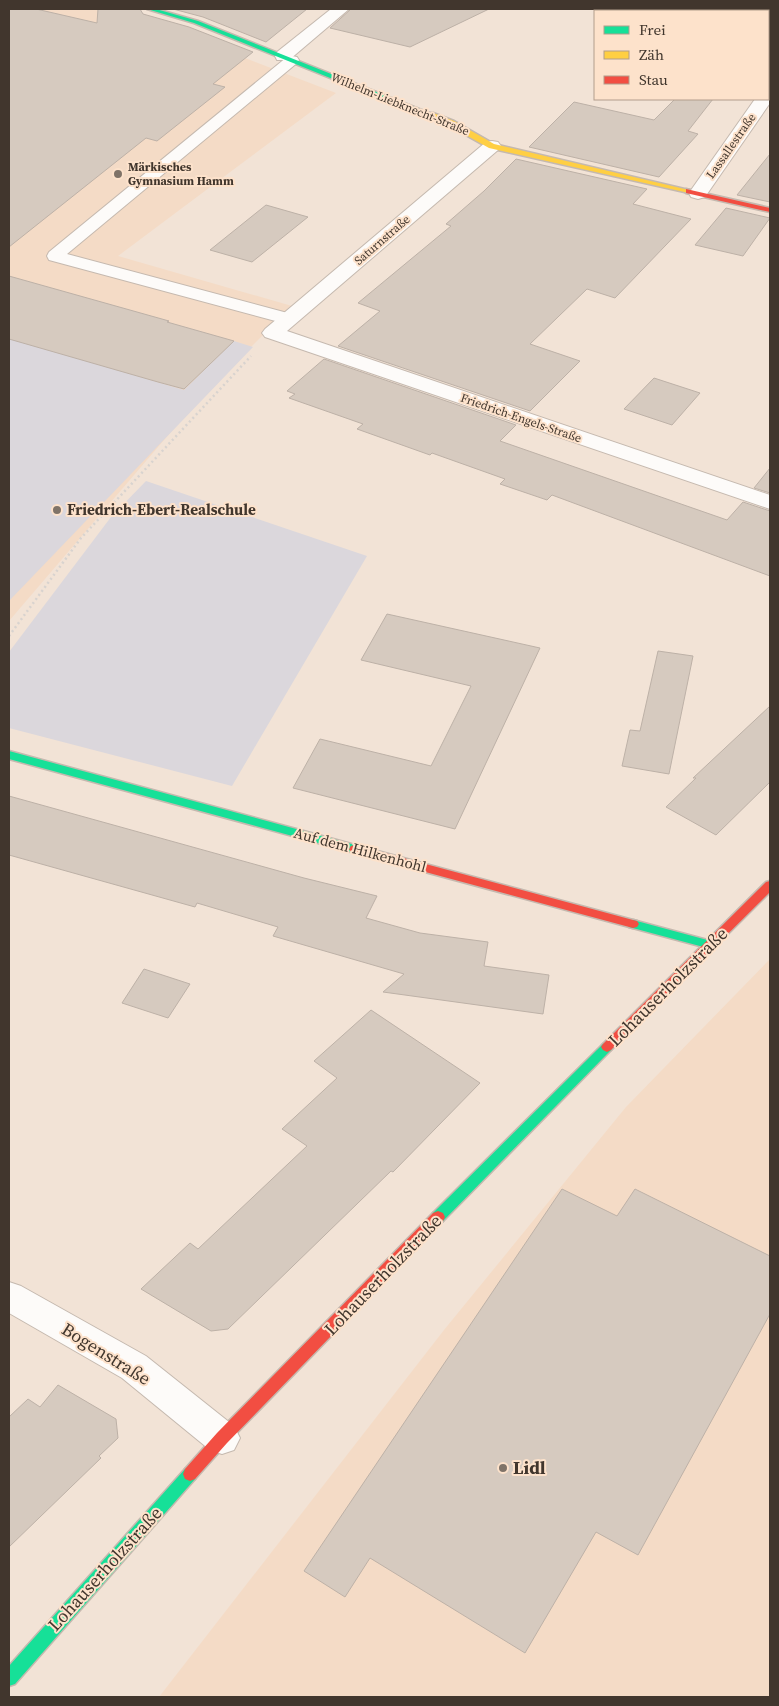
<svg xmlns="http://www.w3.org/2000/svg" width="779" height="1706" font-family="'Source Serif 4',serif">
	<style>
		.built { fill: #f4dbc6 }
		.green { fill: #dbd7dc }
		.building { fill: #d6cabf; stroke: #bdb1a7 }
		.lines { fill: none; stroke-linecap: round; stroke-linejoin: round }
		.lane-casing { stroke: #c5b9af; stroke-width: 2 }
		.street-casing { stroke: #c5b9af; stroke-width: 2 }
		.fast-casing { stroke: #c5b9af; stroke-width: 3 }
		.slow-casing { stroke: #c5b9af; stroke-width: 3 }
		.jam-casing { stroke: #c5b9af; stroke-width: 3 }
		.path { stroke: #d8d3cf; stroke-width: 2.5; stroke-dasharray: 2 3; stroke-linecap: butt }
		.lane { fill: #fdfbf9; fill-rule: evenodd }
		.street { fill: #fdfbf9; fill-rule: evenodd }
		.fast { fill: #16e098; fill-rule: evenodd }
		.slow { fill: #ffcf43; fill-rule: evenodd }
		.jam { fill: #f24e42; fill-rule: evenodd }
		.poi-dot { fill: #7f7368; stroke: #fde2cb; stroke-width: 2 }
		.labels { text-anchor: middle; stroke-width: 4; stroke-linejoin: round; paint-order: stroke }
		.far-street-label { font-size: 12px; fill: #41362d; stroke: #fde2cb }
		.far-poi-label { font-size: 12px; font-weight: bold; fill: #41362d; stroke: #fde2cb; text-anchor: start }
		.poi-label { font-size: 15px; font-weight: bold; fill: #41362d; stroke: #fde2cb; text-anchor: start }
		.street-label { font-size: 15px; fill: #41362d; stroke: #fde2cb }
		.near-street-label { font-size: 18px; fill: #41362d; stroke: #fde2cb }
		.near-poi-label { font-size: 18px; font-weight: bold; fill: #41362d; stroke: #fde2cb; text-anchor: start }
	</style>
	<rect width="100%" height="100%" fill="#f2e3d6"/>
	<g class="built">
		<path d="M 9,9 L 91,9 L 144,19 L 336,93 L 118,256 L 292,306 L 200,398 L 9,621 Z"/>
		<path d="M 770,959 L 770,1697 L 159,1697 L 444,1330 L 626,1107 Z"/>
	</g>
	<g class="green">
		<path d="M 9,338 L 184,390 L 232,343 L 234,341 L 253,347 L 9,601 Z"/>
		<path d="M 146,481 L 367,556 L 232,786 L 9,728 L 9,652 L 111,517 Z"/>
	</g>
	<g class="building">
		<path d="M 9,9 L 36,9 L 97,23 L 98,9 L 140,9 L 143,14 L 189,27 L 253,52 L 213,84 L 225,87 L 157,141 L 146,138 L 9,247 Z"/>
		<path d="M 173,9 L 307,9 L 266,42 L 203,17 Z"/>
		<path d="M 351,9 L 489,9 L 410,47 L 330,28 Z"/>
		<path d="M 675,99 L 713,99 L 688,131 L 698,134 L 659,177 L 529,147 L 574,102 L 654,120 Z"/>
		<path d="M 770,154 L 770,202 L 737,195 Z"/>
		<path d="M 516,159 L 647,189 L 633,204 L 691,219 L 615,298 L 587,289 L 530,344 L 580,361 L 530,411 L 338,346 L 380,311 L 358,303 L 451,226 L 446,224 L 484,191 Z"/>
		<path d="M 266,205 L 308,217 L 252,262 L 210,250 Z"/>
		<path d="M 726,208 L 770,218 L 743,256 L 695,245 Z"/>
		<path d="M 9,276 L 169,321 L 167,322 L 234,341 L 184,389 L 158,382 L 9,339 Z"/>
		<path d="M 324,359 L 516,425 L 500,441 L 727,520 L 743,502 L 770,511 L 770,576 L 552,495 L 547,500 L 500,484 L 505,479 L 432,453 L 430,455 L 357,429 L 363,424 L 289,398 L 295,394 L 287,391 Z"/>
		<path d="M 654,378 L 700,393 L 672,425 L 624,409 Z"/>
		<path d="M 770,468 L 770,493 L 754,488 Z"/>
		<path d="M 387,614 L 540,648 L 455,829 L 293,788 L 320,739 L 431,766 L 471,686 L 361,660 Z"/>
		<path d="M 658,651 L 693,656 L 669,774 L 622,766 L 630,730 L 640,731 Z"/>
		<path d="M 770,706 L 770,782 L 716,835 L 666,807 L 696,778 L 693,778 Z"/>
		<path d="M 9,796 L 304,878 L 377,896 L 366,918 L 420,933 L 488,942 L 484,966 L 549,975 L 543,1014 L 383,992 L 404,974 L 273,936 L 278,927 L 197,903 L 195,907 L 9,855 Z"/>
		<path d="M 144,969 L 190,984 L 168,1018 L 122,1003 Z"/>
		<path d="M 371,1010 L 480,1083 L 393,1172 L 391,1171 L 228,1329 L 211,1331 L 141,1289 L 190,1243 L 198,1249 L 307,1146 L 282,1129 L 337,1078 L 314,1061 Z"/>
		<path d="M 562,1189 L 617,1216 L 635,1189 L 770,1256 L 770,1314 L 638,1555 L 596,1532 L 525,1653 L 370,1558 L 345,1597 L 304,1571 Z"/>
		<path d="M 58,1385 L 116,1419 L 118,1438 L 99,1456 L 101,1458 L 9,1547 L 9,1417 L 28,1399 L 40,1407 Z"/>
	</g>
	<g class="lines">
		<defs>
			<path id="lane" d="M 292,56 L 297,57 L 299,60 L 297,63 L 67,254 L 295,315 L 298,319 L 295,323 L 289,324 L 283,323 L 49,260 L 47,256 L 49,252 L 287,57 Z"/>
			<g id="street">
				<path d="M 331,9 L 349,9 L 289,60 L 277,60 L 275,56 L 277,52 Z"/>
				<path d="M 768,95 L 770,95 L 770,103 L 705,197 L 698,199 L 691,197 L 689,193 L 755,99 L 768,99 Z"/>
				<path d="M 492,141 L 498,142 L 501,146 L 498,150 L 287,331 L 770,495 L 770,509 L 265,337 L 262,333 L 265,329 L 486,142 Z"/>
				<path d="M 9,1282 L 21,1286 L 146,1356 L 234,1426 L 240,1438 L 234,1450 L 222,1454 L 210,1450 L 122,1378 L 9,1313 Z"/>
			</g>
			<g id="fast">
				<path d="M 147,9 L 156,9 L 198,21 L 434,115 L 427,117 L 194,23 Z"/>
				<path d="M 9,751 L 355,845 L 361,849 L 355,853 L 9,759 Z"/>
				<path d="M 633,920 L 711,941 L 715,942 L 717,945 L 715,948 L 711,949 L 629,927 L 627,924 L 629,921 Z"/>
				<path d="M 607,1042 L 611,1044 L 613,1047 L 611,1050 L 443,1221 L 438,1223 L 433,1221 L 431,1217 L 433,1213 L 603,1044 Z"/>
				<path d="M 190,1467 L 195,1469 L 197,1474 L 195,1479 L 15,1684 L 9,1686 L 9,1666 L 185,1469 Z"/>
			</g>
			<path id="slow" d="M 427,113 L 433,113 L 454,121 L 494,144 L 693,191 L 689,193 L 489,148 L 448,125 L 427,117 Z"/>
			<g id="jam">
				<path d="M 686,189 L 770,208 L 770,212 L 686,193 Z"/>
				<path d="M 355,845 L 633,920 L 637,921 L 639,924 L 637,927 L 633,928 L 351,852 L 349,849 L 351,846 Z"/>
				<path d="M 770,881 L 770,892 L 611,1050 L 607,1052 L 603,1050 L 601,1047 L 603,1044 L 766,882 Z"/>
				<path d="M 438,1211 L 443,1213 L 445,1217 L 443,1221 L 227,1443 L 195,1479 L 190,1481 L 185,1479 L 183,1474 L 185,1469 L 217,1433 L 433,1213 Z"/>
			</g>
		</defs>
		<use href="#lane" class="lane-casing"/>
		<use href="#street" class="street-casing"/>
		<use href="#fast" class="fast-casing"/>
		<use href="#slow" class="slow-casing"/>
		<use href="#jam" class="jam-casing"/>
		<path class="path" d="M 9,636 L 81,538 L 251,356"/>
		<use href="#lane" class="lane"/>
		<use href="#street" class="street"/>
		<use href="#fast" class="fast"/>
		<use href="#slow" class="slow"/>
		<use href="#jam" class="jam"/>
	</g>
	<g class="poi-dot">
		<circle cx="118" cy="174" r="5"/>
		<circle cx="57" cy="510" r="5"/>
		<circle cx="503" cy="1468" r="5"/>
	</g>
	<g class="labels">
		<g class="far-street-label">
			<text transform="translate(400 104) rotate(22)" y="4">Wilhelm-Liebknecht-Straße</text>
			<text transform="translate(731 146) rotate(-55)" y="4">Lassallestraße</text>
			<text transform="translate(382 240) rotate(-41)" y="4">Saturnstraße</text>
			<text transform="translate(521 418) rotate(19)" y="4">Friedrich-Engels-Straße</text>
		</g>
		<g class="far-poi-label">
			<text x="128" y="171">Märkisches<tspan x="128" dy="14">Gymnasium Hamm</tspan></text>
		</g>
		<g class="poi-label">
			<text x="67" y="515">Friedrich-Ebert-Realschule</text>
		</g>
		<g class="street-label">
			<text transform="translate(360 850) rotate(15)" y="5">Auf dem Hilkenhohl</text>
		</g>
		<g class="near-street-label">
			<text transform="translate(668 987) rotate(-45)" y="6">Lohauserholzstraße</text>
			<text transform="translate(383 1275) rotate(-46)" y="6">Lohauserholzstraße</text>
			<text transform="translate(106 1354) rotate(32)" y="6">Bogenstraße</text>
			<text transform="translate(105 1569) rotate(-48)" y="6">Lohauserholzstraße</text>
		</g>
		<g class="near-poi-label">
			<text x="513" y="1474">Lidl</text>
		</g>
	</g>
	<rect width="779" height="1706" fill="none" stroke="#41362d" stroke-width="20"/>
	<rect x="594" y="10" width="175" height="90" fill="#fde2cb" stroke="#b29d8c"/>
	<rect x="604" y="26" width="25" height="8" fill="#16e098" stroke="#b29d8c"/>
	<text x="639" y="35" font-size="15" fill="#41362d">Frei</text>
	<rect x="604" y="51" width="25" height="8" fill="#ffcf43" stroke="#b29d8c"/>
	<text x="639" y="60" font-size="15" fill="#41362d">Zäh</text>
	<rect x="604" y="76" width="25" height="8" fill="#f24e42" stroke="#b29d8c"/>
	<text x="639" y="85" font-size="15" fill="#41362d">Stau</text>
</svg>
